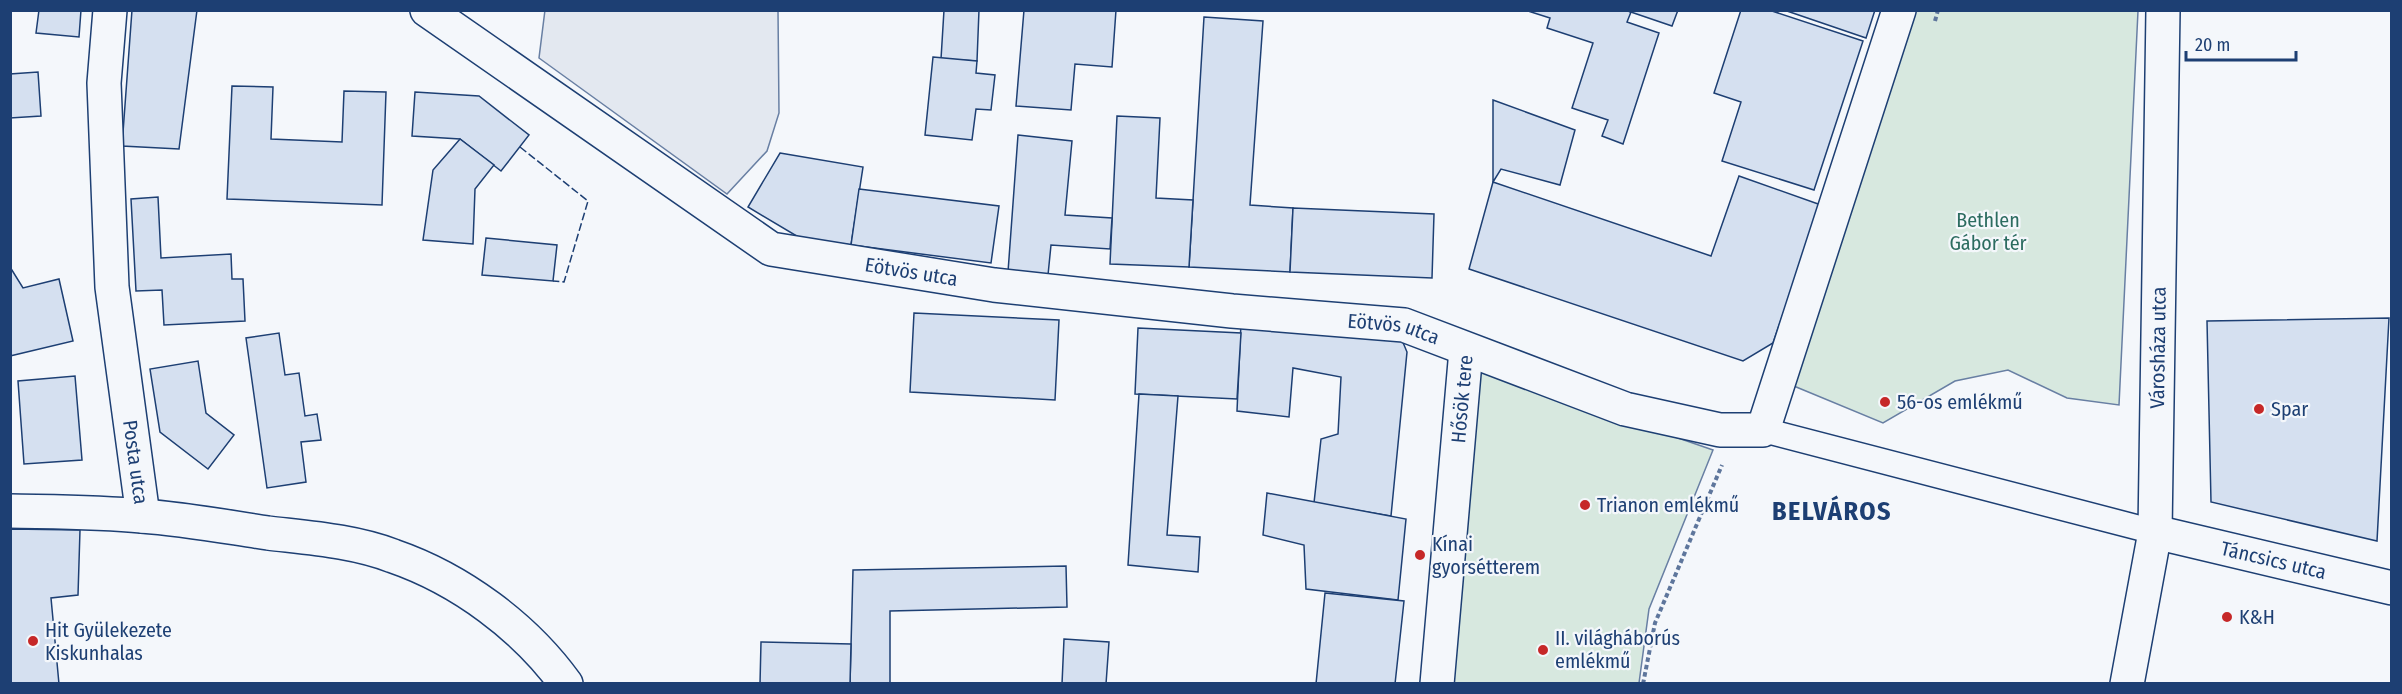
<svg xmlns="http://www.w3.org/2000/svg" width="2402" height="694" font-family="'Fira Sans Condensed',sans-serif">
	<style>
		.green { fill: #d7e8df; stroke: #687fa3; stroke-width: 1.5 }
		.parking { fill: #e3e8f0; stroke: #687fa3; stroke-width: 1.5 }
		.building { fill: #d5e0f0; stroke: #1d3f73; stroke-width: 1.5 }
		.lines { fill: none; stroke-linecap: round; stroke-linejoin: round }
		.pedestrian-casing { stroke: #1d3f73; stroke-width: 27 }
		.minor-casing { stroke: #1d3f73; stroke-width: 36 }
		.path { stroke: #5e769c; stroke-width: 4; stroke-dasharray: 4.5 3; stroke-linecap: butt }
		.pedestrian { stroke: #f4f7fb; stroke-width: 24 }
		.minor { stroke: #f4f7fb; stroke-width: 33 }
		.fence { stroke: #1d3f73; stroke-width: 1.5; stroke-dasharray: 8 3; stroke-linecap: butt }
		.poi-dot { fill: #c62828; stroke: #f4f7fb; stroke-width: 2 }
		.labels { text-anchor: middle; stroke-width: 4.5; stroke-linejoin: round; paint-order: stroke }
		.park-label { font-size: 20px; fill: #2c6c60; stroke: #f4f7fb }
		.street-label { font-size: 20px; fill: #1d3f73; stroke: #f4f7fb }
		.poi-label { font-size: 20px; fill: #1d3f73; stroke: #f4f7fb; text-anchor: start }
		.district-label { font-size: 26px; font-weight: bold; letter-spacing: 1.5px; fill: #1d3f73; stroke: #f4f7fb }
	</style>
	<rect width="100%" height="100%" fill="#f4f7fb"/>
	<g class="green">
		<path d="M 1915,11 L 2138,11 L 2119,405 L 2067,398 L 2008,370 L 1955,381 L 1883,423 L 1789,384 Z"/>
		<path d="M 1478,369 L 1713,450 L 1649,609 L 1639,683 L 1450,684 Z"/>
	</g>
	<path class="parking" d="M 545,10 L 778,11 L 779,113 L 767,151 L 727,194 L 539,58 Z"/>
	<g class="building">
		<path d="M 39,10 L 81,10 L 79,37 L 36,33 Z"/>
		<path d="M 132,10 L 197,10 L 179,149 L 122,146 Z"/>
		<path d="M 944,10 L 979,10 L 977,61 L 941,59 Z"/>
		<path d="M 1024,10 L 1116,10 L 1112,67 L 1075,64 L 1071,110 L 1016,106 Z"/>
		<path d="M 1625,10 L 1631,12 L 1627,22 L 1659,33 L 1623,144 L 1602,136 L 1608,120 L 1572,108 L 1593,43 L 1547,28 L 1550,18 L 1528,11 Z"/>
		<path d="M 1625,10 L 1678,10 L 1672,26 Z"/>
		<path d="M 1741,10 L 1769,10 L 1863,41 L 1814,190 L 1722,161 L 1741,102 L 1714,93 Z"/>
		<path d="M 1784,10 L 1875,10 L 1866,38 Z"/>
		<path d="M 1204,17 L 1263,21 L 1250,205 L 1293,208 L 1290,272 L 1189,267 Z"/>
		<path d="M 933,57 L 977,61 L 976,73 L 995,75 L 991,110 L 976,109 L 972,140 L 925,135 Z"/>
		<path d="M 38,72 L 41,116 L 10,118 L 10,74 Z"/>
		<path d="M 232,86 L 273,87 L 271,139 L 342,142 L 344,91 L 386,92 L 382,205 L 227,199 Z"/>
		<path d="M 415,92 L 479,96 L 529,135 L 501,171 L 460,139 L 412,136 Z"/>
		<path d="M 1493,100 L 1575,130 L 1560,185 L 1501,169 L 1493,182 Z"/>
		<path d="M 1117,116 L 1160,118 L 1156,198 L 1193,200 L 1189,267 L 1110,264 Z"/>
		<path d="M 1018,135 L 1072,141 L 1065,215 L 1112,218 L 1110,249 L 1051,245 L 1048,275 L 1008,272 Z"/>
		<path d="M 460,139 L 494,165 L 475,189 L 473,244 L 423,240 L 433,170 Z"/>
		<path d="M 780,153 L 863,167 L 851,245 L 800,238 L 748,207 Z"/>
		<path d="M 1739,176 L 1821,205 L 1773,343 L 1743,361 L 1469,269 L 1493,182 L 1711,256 Z"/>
		<path d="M 859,189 L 999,206 L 991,263 L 851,245 Z"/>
		<path d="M 158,197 L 161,258 L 231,254 L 232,279 L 243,279 L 245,321 L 164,325 L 162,290 L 136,291 L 131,199 Z"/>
		<path d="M 1293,208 L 1434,214 L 1432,278 L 1290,272 Z"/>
		<path d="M 486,238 L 557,245 L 553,281 L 482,275 Z"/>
		<path d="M 10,267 L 23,288 L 59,279 L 73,341 L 10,356 Z"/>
		<path d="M 914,313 L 1059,320 L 1055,400 L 910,392 Z"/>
		<path d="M 2389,318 L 2377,541 L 2211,502 L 2207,321 Z"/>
		<path d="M 1241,323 L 1399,333 L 1407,352 L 1391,516 L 1314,503 L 1321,439 L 1338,434 L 1341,377 L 1293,368 L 1289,417 L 1237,411 Z"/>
		<path d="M 1138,328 L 1241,333 L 1237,399 L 1135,394 Z"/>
		<path d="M 279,333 L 285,375 L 299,373 L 305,416 L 317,414 L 321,440 L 301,442 L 306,482 L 267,488 L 246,338 Z"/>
		<path d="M 198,361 L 206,413 L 234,435 L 208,469 L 160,432 L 150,369 Z"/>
		<path d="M 75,376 L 82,460 L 24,464 L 18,381 Z"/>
		<path d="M 1139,394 L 1178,396 L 1167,535 L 1200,537 L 1198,572 L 1128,565 Z"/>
		<path d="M 1267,493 L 1406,519 L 1398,600 L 1306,589 L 1304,545 L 1263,535 Z"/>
		<path d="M 10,529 L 80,530 L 78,595 L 51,598 L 59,684 L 10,684 Z"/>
		<path d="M 1066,566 L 1067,607 L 890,611 L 890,684 L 850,684 L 853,570 Z"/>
		<path d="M 1325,593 L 1404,601 L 1395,684 L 1316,684 Z"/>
		<path d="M 1064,639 L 1109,642 L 1106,684 L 1062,684 Z"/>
		<path d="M 761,642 L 851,644 L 850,684 L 760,684 Z"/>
	</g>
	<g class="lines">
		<defs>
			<path id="pedestrian" d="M 1763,430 L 2155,532"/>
			<g id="minor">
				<path id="s1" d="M 110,10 L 104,83 L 112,287 L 143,516"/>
				<path id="s2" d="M 427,10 L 771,249 L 994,285 L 1232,311 L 1404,325 L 1625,409 L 1720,430 L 1763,430 L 1899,10"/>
				<path d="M 10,511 C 54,512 99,512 142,516 C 184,519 227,527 268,533 C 310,538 354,541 393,556 C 460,579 525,627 566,684"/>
				<path id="s3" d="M 2155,532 L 2392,588"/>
				<path id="s4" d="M 1437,684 L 1466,350"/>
				<path id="s5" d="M 2127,684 L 2155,532 L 2163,10"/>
			</g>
		</defs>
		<use href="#pedestrian" class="pedestrian-casing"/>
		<use href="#minor" class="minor-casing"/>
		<g class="path">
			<path d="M 1935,21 L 1938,10"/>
			<path d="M 1643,684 L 1655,623 L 1722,465"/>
		</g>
		<use href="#pedestrian" class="pedestrian"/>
		<use href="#minor" class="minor"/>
		<path class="fence" d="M 520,147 L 588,201 L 564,282 L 553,281"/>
	</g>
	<g class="poi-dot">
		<circle cx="1885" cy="402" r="6"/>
		<circle cx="2259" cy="409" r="6"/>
		<circle cx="1585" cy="505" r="6"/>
		<circle cx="1420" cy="555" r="6"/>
		<circle cx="2227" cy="617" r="6"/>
		<circle cx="33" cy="641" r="6"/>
		<circle cx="1543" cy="650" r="6"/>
	</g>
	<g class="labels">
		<g class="park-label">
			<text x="1988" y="227">Bethlen<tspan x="1988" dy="23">Gábor tér</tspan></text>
		</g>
		<g class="street-label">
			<text dy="7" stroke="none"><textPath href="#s2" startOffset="561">Eötvös utca</textPath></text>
			<text dy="7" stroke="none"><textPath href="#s2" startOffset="1047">Eötvös utca</textPath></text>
			<text dy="7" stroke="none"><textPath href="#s5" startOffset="339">Városháza utca</textPath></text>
			<text dy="7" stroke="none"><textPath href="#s4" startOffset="286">Hősök tere</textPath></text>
			<text dy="7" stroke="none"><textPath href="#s1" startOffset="454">Posta utca</textPath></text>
			<text dy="7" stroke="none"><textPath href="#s3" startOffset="122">Táncsics utca</textPath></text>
		</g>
		<g class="poi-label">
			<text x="1897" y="409">56-os emlékmű</text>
			<text x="2271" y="416">Spar</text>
			<text x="1597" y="512">Trianon emlékmű</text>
			<text x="1432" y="551">Kínai<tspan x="1432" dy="23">gyorsétterem</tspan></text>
			<text x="2239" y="624">K&amp;H</text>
			<text x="45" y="637">Hit Gyülekezete<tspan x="45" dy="23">Kiskunhalas</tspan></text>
			<text x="1555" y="645">II. világháborús<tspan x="1555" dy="23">emlékmű</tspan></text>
		</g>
		<g class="district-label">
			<text x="1832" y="520">BELVÁROS</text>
		</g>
	</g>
	<rect width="2402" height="694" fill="none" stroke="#1d3f73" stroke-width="24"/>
	<path d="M2186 51v9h110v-9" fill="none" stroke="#1d3f73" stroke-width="3"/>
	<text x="2195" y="51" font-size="18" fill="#1d3f73" stroke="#f4f7fb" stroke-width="4.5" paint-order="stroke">20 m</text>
</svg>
